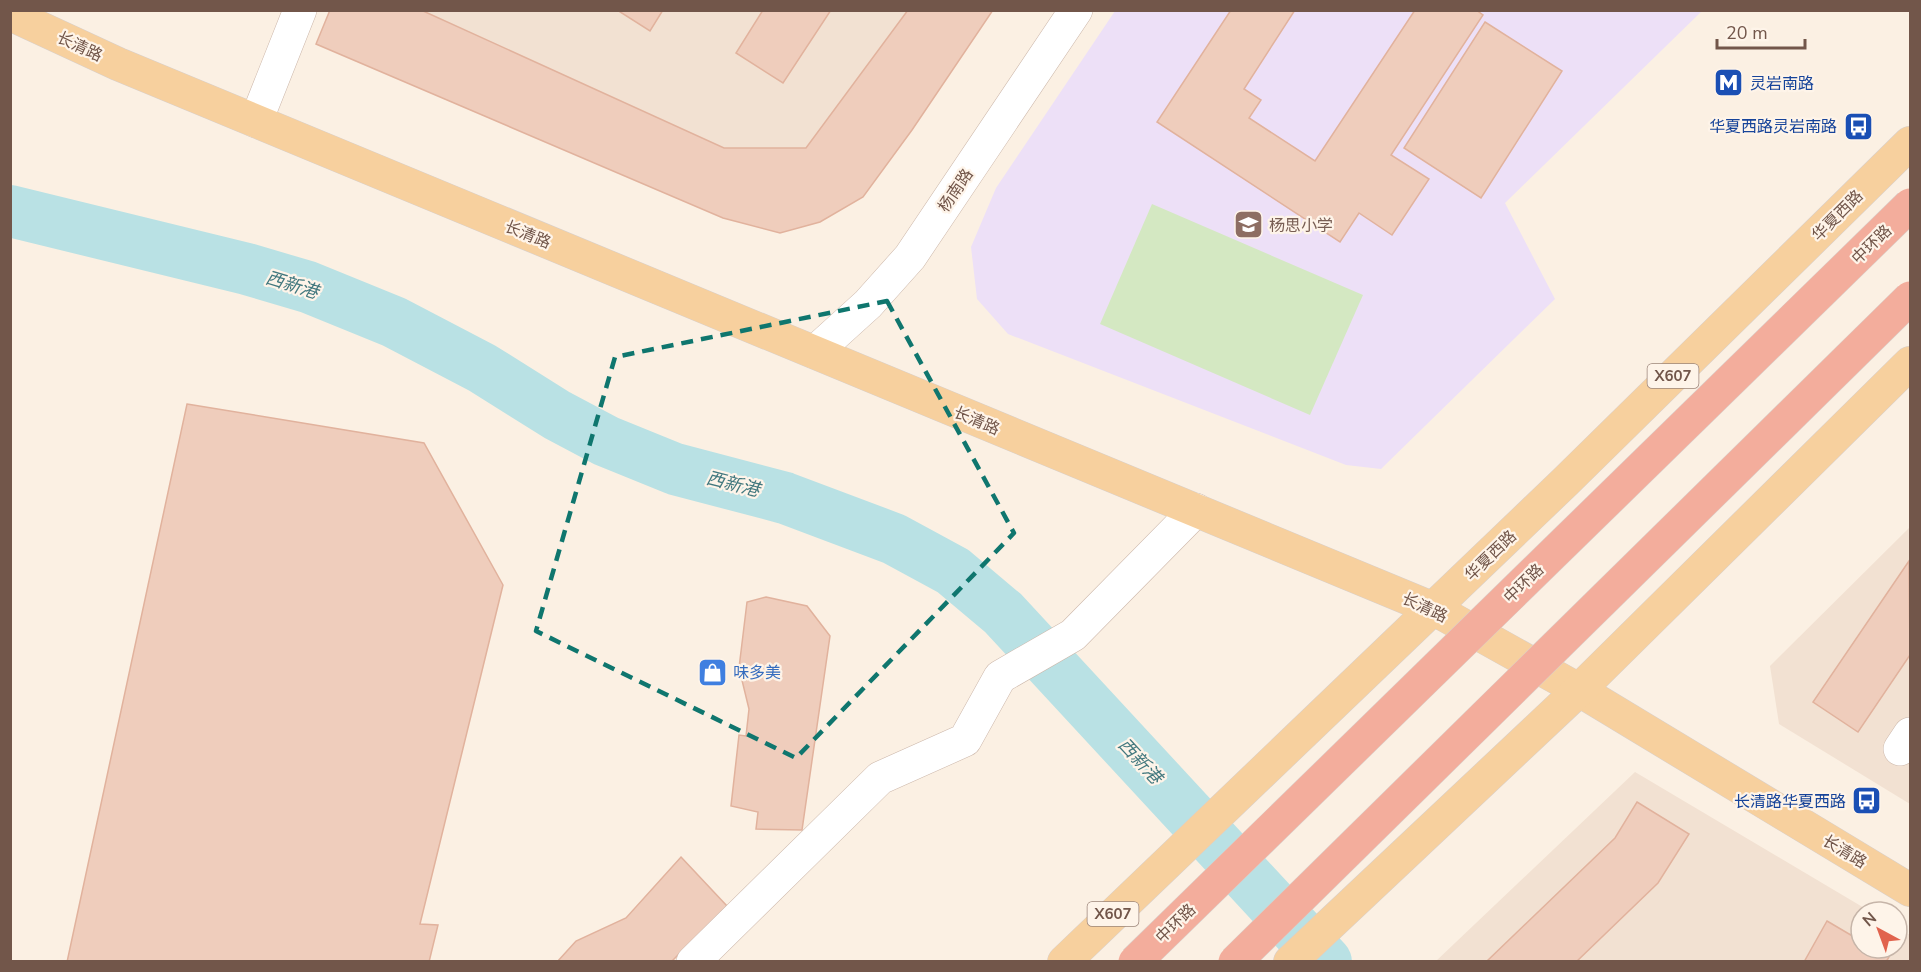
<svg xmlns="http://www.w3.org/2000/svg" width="1921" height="972" font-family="'Nunito Sans','Noto Sans SC',sans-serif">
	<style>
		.residential { fill: #f2e1d2 }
		.education { fill: #ede0f7 }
		.green { fill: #d4e8c2 }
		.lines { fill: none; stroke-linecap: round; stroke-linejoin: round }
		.river { stroke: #b9e1e4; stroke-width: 52 }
		.building { fill: #efcdbc; stroke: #e1b29d; stroke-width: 1.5 }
		.minor-casing { stroke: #ccb7aa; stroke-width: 34 }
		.major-casing { stroke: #d8d0cc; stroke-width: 34 }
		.minor { stroke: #fff; stroke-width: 33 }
		.major { stroke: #f7d09e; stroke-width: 33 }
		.highway-bridge-casing { stroke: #d8d0cc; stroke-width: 34; stroke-linecap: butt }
		.highway-bridge { stroke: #f3ad9c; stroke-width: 33 }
		.marked { fill: none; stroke: #0f766e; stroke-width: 4.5; stroke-dasharray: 12 8; stroke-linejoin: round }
		.labels { text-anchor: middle; stroke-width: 4.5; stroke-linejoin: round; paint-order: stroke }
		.shield { fill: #fef4e9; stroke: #9c857a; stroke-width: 1.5 }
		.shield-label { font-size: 15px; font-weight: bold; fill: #72564a }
		.street-label { font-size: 16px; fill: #72564a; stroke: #fef4e9 }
		.transit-label { font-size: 16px; fill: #164399; stroke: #fef4e9; text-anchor: end }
		.education-label { font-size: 16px; fill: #785e54; stroke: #fef4e9; text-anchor: start }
		.shop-label { font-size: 16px; fill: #366cbe; stroke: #fef4e9; text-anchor: start }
		.water-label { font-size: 18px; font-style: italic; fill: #42787e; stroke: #fef4e9 }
	</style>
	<rect width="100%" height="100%" fill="#fbf0e3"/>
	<g class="residential">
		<path d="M 421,11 L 908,11 L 806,148 L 724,148 Z"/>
		<path d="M 1910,527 L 1910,804 L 1779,724 L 1770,666 Z"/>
		<path d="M 1635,772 L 1871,912 L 1861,912 L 1861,948 L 1897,948 L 1897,927 L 1910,935 L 1910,961 L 1435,962 Z"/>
	</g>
	<path class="education" d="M 1115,11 L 1702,11 L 1505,203 L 1555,299 L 1381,469 L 1346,465 L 1008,334 L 977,299 L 971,247 L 996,188 Z"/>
	<path class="green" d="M 1152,204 L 1363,295 L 1310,415 L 1100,324 Z"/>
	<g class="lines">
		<path class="river" d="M 10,211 L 247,269 L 308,287 L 394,322 L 482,368 L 557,415 L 606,441 L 675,469 L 785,498 L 894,539 L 953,571 L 1003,613 L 1326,962"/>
	</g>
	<g class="building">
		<path d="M 330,10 L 421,10 L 724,148 L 806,148 L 908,10 L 993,10 L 912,130 L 863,197 L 820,222 L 780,233 L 723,218 L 316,44 Z"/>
		<path d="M 617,10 L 663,10 L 650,31 Z"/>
		<path d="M 763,10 L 831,10 L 783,83 L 736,53 Z"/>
		<path d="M 1231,10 L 1295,10 L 1244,89 L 1261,100 L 1249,118 L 1315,161 L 1415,10 L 1476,10 L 1483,15 L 1391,155 L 1429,179 L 1392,235 L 1359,213 L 1340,242 L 1157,122 Z"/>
		<path d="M 1485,22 L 1562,71 L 1481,198 L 1404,148 Z"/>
		<path d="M 187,404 L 424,443 L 503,585 L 420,924 L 438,925 L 429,962 L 67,962 Z"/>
		<path d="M 1909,561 L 1910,655 L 1858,732 L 1813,702 Z"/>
		<path d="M 766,597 L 807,606 L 830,636 L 802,830 L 756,829 L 758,812 L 731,806 L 739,735 L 746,736 L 749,709 L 739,668 L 747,602 Z"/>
		<path d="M 1637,802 L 1689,834 L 1658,883 L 1576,962 L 1486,962 L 1615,838 Z"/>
		<path d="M 681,857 L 727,906 L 671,962 L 557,962 L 576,941 L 626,918 Z"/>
		<path d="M 1827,921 L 1861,941 L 1861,948 L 1874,948 L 1889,957 L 1886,962 L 1804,962 Z"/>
	</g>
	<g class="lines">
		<defs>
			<g id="minor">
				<path d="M 256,121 L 300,10"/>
				<path d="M 815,352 L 868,304 L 910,257 L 1076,10"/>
				<path d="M 1900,749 L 1910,734"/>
				<path d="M 693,962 L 880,778 L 965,740 L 1000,677 L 1073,635 L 1196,510"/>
			</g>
			<g id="major">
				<path d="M 10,14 L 118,64 L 1434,609 L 1579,690 L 1910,890"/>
				<path d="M 1064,962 L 1565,482 L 1910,143"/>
				<path d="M 1290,962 L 1579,690 L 1910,363"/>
			</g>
		</defs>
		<use href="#minor" class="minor-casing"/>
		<use href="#major" class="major-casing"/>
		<use href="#minor" class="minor"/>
		<use href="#major" class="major"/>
		<defs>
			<g id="highway-bridge">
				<path d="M 1135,962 L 1910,205"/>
				<path d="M 1235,962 L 1910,298"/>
			</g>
		</defs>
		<use href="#highway-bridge" class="highway-bridge-casing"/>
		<use href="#highway-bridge" class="highway-bridge"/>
	</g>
	<path class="marked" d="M 887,301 L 1014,533 L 796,758 L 536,631 L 615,357 Z"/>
	<defs>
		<symbol id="metro-square" viewBox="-11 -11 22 22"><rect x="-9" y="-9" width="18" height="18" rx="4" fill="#1a4fb4" stroke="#fef4e9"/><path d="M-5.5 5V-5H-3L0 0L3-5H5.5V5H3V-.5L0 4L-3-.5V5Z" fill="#fff"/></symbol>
		<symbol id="bus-square" viewBox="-11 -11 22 22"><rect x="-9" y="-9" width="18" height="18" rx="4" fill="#1a4fb4" stroke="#fef4e9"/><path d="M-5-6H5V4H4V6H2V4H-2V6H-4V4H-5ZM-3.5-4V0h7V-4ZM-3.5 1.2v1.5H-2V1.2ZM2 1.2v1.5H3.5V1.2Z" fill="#fff"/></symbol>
		<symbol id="school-square" viewBox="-11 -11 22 22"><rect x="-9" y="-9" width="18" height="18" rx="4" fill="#8d6e63" stroke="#fef4e9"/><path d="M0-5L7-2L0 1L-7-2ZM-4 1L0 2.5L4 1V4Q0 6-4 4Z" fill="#fff"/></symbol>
		<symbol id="shop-square" viewBox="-11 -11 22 22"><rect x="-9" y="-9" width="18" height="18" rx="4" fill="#3f7fe0" stroke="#fef4e9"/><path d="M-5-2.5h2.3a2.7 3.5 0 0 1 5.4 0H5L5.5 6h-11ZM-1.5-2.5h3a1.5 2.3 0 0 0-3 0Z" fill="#fff"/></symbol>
	</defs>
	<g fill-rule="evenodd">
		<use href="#metro-square" x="1712" y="66" width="33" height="33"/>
		<use href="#bus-square" x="1842" y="110" width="33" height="33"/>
		<use href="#school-square" x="1232" y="208" width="33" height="33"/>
		<use href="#shop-square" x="696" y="656" width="33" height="33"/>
		<use href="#bus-square" x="1850" y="784" width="33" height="33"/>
	</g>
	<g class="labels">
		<g class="shield">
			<rect x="1647.5" y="364" width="51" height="24" rx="4.5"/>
			<rect x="1087.5" y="902" width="51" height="24" rx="4.5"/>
		</g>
		<g class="shield-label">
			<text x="1673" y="381">X607</text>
			<text x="1113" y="919">X607</text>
		</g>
		<g class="street-label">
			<text transform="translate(80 46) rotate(25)" y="6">长清路</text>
			<text transform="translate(955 190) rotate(-56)" y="6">杨南路</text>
			<text transform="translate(1837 215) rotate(-45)" y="6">华夏西路</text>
			<text transform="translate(528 234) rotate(22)" y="6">长清路</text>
			<text transform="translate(1871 244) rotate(-44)" y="6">中环路</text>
			<text transform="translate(977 420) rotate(23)" y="6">长清路</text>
			<text transform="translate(1490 555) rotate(-44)" y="6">华夏西路</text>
			<text transform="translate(1523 583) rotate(-44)" y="6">中环路</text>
			<text transform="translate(1425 607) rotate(25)" y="6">长清路</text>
			<text transform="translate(1845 851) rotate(31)" y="6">长清路</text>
			<text transform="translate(1175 923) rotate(-44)" y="6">中环路</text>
		</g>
		<g class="transit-label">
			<text x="1750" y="89" text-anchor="start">灵岩南路</text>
			<text x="1837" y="132">华夏西路灵岩南路</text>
			<text x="1846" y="807">长清路华夏西路</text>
		</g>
		<g class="education-label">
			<text x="1269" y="231">杨思小学</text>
		</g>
		<g class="shop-label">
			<text x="733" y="678">味多美</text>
		</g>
		<g class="water-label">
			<text transform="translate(292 285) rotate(17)" y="6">西新港</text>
			<text transform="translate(733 484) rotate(14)" y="6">西新港</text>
			<text transform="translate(1140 761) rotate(47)" y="6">西新港</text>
		</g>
	</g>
	<rect width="1921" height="972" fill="none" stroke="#72564a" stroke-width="24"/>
	<g transform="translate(1879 930) rotate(319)"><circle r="28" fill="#fef4e9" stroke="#c6b5a9" stroke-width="1.5"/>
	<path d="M0-4.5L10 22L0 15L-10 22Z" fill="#e1634d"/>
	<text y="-9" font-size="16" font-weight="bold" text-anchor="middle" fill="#72564a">N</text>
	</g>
	<path d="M1717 39v9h88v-9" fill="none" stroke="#72564a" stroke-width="3"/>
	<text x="1726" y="39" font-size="18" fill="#72564a" stroke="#fef4e9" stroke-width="4.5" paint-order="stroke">20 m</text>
</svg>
